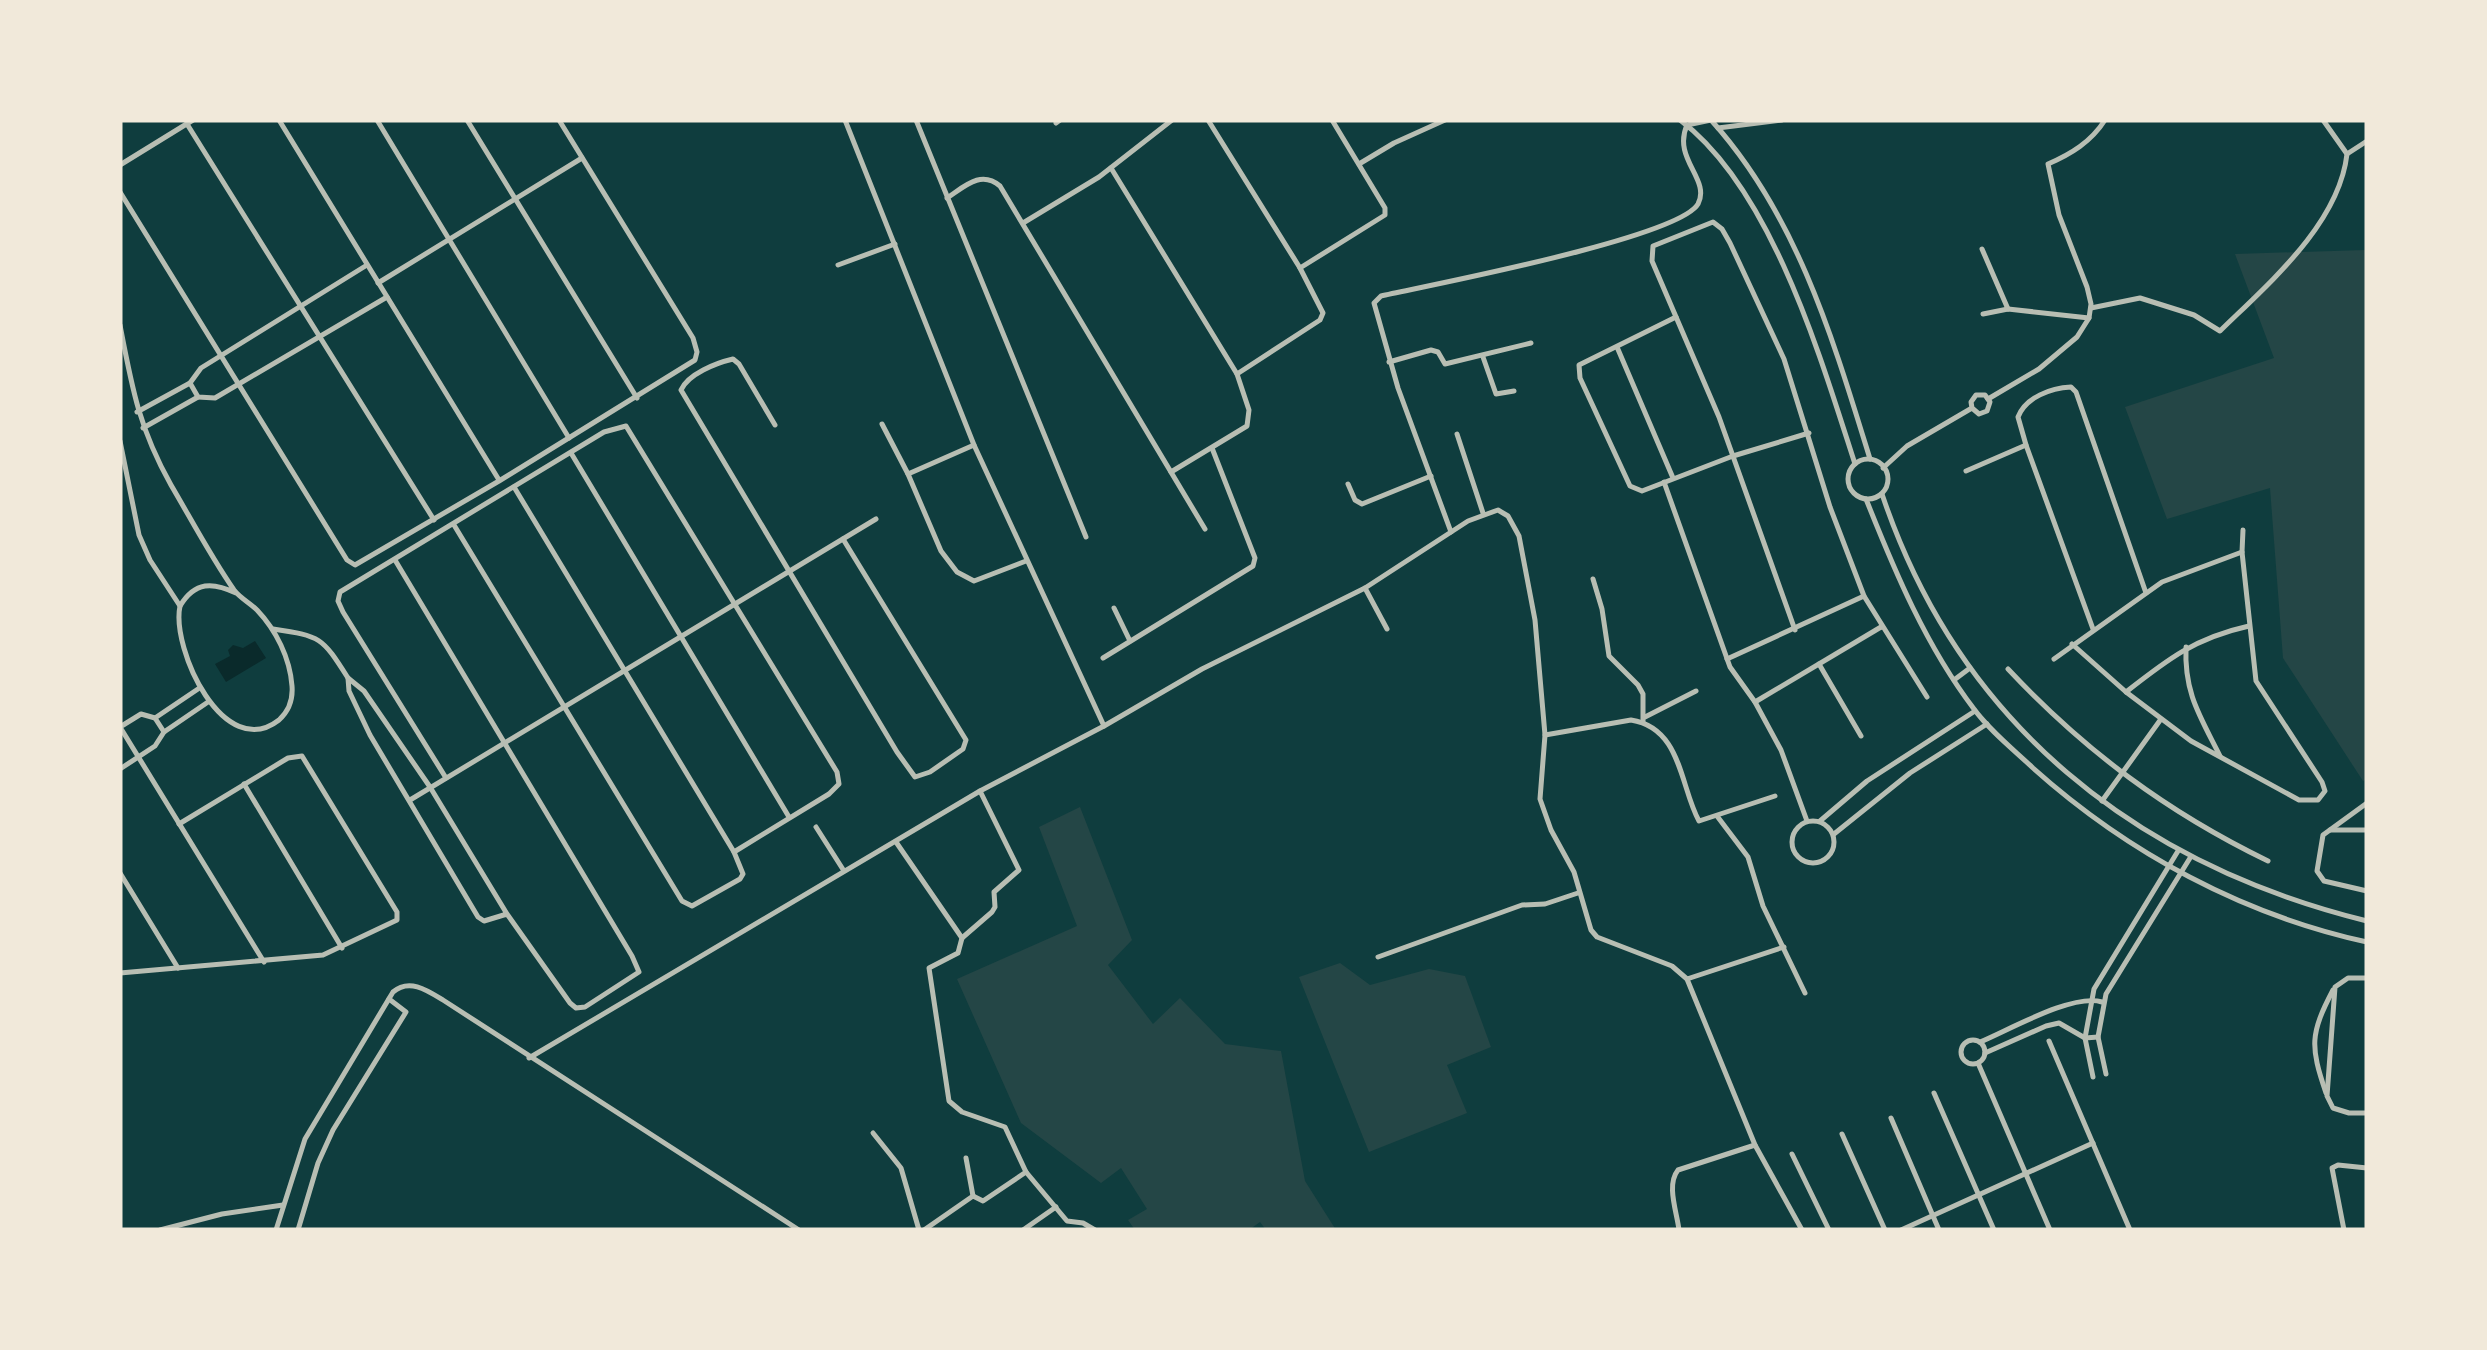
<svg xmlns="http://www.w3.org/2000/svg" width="2487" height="1350" font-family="Barlow,sans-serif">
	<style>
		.green { fill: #244646 }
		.water { fill: #0a2a2b }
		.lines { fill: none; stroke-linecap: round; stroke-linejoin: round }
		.minor { stroke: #b8beb3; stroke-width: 5 }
	</style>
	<rect width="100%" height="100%" fill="#0f3d3e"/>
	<g class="green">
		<path d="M 2365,250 L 2367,779 L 2363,781 L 2283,658 L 2270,488 L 2167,519 L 2125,407 L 2274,358 L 2235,254 Z"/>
		<path d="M 1080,807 L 1132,940 L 1108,965 L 1153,1024 L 1180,998 L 1225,1044 L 1281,1051 L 1305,1181 L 1336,1230 L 1266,1230 L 1260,1222 L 1249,1230 L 1135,1230 L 1128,1220 L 1147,1209 L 1121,1168 L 1101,1183 L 1021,1123 L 957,979 L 1077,926 L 1039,827 Z"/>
		<path d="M 1340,963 L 1370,985 L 1429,969 L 1465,976 L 1491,1047 L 1447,1065 L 1467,1113 L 1369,1152 L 1299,977 Z"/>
	</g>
	<path class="water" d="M 255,641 L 266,658 L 226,682 L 215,664 L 230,656 L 228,650 L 233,645 L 243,648 Z"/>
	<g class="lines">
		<g class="minor">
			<path d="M 279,120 L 499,480"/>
			<path d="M 377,120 L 569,438"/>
			<path d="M 467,120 L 637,398"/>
			<path d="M 916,120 L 1086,537"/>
			<path d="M 1208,120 L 1300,268 L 1323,313 L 1320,320 L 1237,374"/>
			<path d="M 1680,120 C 1772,189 1821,359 1855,464"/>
			<path d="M 1711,120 C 1797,215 1833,339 1870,459"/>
			<path d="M 1056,123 L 1060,120"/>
			<path d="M 187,124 L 434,520"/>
			<path d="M 1718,128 L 1782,120"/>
			<path d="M 2347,154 L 2367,141"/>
			<path d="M 1359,164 L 1394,143 L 1445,120"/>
			<path d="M 120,165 L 193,120"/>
			<path d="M 1111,168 L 1237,374 L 1249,410 L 1247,426 L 1171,472"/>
			<path d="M 120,192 L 347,560 L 355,565 L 499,481 L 695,360 L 697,352 L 693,338 L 559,120"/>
			<path d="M 947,198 C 965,186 981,170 1000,186 L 1205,529"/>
			<path d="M 1023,223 L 1099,177 L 1172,120"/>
			<path d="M 1982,249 L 2008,309"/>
			<path d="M 367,265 L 201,368 L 190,383 L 198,397 L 215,398 L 387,297"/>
			<path d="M 838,265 L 895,244"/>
			<path d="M 1300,268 L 1385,215 L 1385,208 L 1332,120"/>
			<path d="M 378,283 L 582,158"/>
			<path d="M 2091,308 L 2140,298 L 2194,315 L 2220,331 C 2269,283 2339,224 2347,154 L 2323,120"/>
			<path d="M 1983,314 L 2008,309 L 2089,318"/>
			<path d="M 1676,317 L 1579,365 L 1580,378 L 1630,486 L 1642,491 L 1733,456 L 1809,433"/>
			<path d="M 120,325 C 132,388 139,428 171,485 C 191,519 211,557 234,590 C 240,598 250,603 257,610 C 276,630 290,658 292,686 C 293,699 289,711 279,720 C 224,763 171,649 180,606 C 195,581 213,582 236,593"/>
			<path d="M 1617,347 L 1673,478"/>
			<path d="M 1483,357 L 1496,394 L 1514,391"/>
			<path d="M 1389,362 L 1431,350 L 1438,352 L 1445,364 L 1531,343"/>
			<path d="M 1988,399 L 2039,369 L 2077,337 L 2089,318 L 2091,304 L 2087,287 L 2059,215 L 2048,164 C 2071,154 2091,142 2105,120"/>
			<path d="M 137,412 L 190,383"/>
			<path d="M 882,424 L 908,474 L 941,551 L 957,572 L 974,581 L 1026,561"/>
			<path d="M 775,425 L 739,364 L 733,359 C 716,363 688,374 681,390 L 897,752 L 915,777 L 930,772 L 963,749 L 966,740 L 843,539"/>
			<path d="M 143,428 L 198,397"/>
			<path d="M 1457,434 L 1483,513"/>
			<path d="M 120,441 L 139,535 L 150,560 L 180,606"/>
			<path d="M 571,453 L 789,817"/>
			<circle cx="1868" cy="479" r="20"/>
			<path d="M 1883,468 L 1907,446 L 1972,408 L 1971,402 L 1976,395 L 1985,395 L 1990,402 L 1987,411 L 1979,414 L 1972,408"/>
			<path d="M 1966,471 L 2026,445"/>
			<path d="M 908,474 L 974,445"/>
			<path d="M 1664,482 L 1730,667 L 1755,702 L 1781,750 L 1807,821"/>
			<path d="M 1348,484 L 1355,500 L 1362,504 L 1431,476"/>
			<path d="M 514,487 L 734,852"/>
			<path d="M 1882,494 C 1959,724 2136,864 2367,921"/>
			<path d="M 1866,499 C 1895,572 1926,646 1974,709 C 1990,731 2013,749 2033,768 C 2128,853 2243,915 2367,942"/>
			<path d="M 1451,532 L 1398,388 L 1374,303 L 1381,296 C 1430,285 1678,238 1698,204 C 1711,179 1672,159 1687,125 L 1711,120"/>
			<path d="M 395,560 L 632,956 L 639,972 L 585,1007 L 576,1008 L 570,1003 L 507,914 L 430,787 L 364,691 L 348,678 L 349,691 L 370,735 L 478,917 L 484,921 L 507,914"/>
			<path d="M 1593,579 L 1602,609 L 1609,656 L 1638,685 L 1643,694 L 1643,722"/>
			<path d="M 1365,588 L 1387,629"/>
			<path d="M 1114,608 L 1130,641"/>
			<path d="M 273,629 C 321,636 322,637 348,678"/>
			<path d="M 2093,629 L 2026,445 L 2018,417 C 2026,397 2051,388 2071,387 L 2076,392 L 2146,593"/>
			<path d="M 1795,630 L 1719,417 L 1652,261 L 1653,246 L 1713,222 L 1722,229 L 1730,243 L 1784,359 L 1830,507 L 1864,596 L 1927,697"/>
			<path d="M 2072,644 L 2126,692 L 2191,741 L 2299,800 L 2318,800 L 2325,791 L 2322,782 L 2256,681 L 2242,552 L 2243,530"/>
			<path d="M 2186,647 C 2184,693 2200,716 2220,756"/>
			<path d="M 1103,658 L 1253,566 L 1255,558 L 1212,448"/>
			<path d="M 1727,659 L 1864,596"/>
			<path d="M 2054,659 L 2162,582 L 2242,552"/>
			<path d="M 1819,664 L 1861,736"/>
			<path d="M 2008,669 C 2085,751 2167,812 2268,861"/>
			<path d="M 1954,680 L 1970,668"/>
			<path d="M 2126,692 C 2168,659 2195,638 2249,626"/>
			<path d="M 1755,702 L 1881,627"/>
			<path d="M 1645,717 L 1696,691"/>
			<path d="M 155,718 L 198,689"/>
			<path d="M 1104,726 L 1202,669 L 1365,588 L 1468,521 L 1498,510 L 1508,516 L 1519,536 L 1535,620 L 1545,735 L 1540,799 L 1551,830 L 1574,872 L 1591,930 L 1597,937 L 1672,966 L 1687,979 L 1755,1145 L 1802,1230"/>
			<path d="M 164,732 L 155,718 L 141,714 L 120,727 L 264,962"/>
			<path d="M 1545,735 L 1631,720 C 1682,728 1680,787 1699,821 L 1775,796"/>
			<path d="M 120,769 L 155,746 L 164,732 L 208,702"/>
			<path d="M 446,778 L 343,612 L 338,601 L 340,592 L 604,432 L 626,426 L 837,772 L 839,784 L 829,794 L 734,852 L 743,874 L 740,879 L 692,906 L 682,901 L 454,525"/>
			<path d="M 244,784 L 342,948"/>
			<path d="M 410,800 L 876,519"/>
			<path d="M 2102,801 L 2161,719"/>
			<path d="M 2367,803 L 2323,835 L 2317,871 L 2324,881 L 2367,891"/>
			<path d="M 1717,816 L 1748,857 L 1763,906 L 1805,993"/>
			<circle cx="1813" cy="842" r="21"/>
			<path d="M 1820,821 L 1867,781 L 1975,711"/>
			<path d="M 816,827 L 844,871"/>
			<path d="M 2330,830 L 2367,830"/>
			<path d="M 1834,834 L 1910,773 L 1987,724"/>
			<path d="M 896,842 L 962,938 L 958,953 L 929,968 L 949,1101 L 962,1112 L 1005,1127 L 1026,1172 L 1067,1221 L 1083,1223 L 1095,1230"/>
			<path d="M 120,873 L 178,968"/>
			<path d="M 962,938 L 992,912 L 995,907 L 994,892 L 1019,870 L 980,791"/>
			<path d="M 1378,957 L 1522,905 L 1545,904 L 1578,893"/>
			<path d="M 120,973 L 323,955 L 397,920 L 397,912 L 302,756 L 288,758 L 179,824"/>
			<path d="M 2367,978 L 2348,978 L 2335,987 L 2327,1096 L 2333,1108 L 2349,1113 L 2367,1113"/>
			<path d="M 1687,979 L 1784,947"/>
			<circle cx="1973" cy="1052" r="12"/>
			<path d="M 2049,1041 L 2130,1230"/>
			<path d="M 1980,1042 C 2009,1030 2073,993 2102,1002"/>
			<path d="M 1985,1053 L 2046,1026 L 2059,1023 L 2085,1038 L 2098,1037"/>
			<path d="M 529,1058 L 980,791 L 1104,726 L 974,445 L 845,120"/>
			<path d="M 1978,1063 L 2050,1230"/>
			<path d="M 2106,1074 L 2098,1037 L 2106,994 L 2190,858"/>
			<path d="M 2093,1077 L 2085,1038 L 2094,989 L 2178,851"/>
			<path d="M 1934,1093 L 1994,1230"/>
			<path d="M 2326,1093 C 2310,1046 2310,1034 2333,990"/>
			<path d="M 1891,1118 L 1939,1230"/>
			<path d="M 873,1133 L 901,1168 L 919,1230"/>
			<path d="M 1842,1134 L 1885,1230"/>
			<path d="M 1792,1154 L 1829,1230"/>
			<path d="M 966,1158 L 973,1196"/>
			<path d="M 160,1230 L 222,1214 L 283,1205"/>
			<path d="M 276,1230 L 305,1139 L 393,992 C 409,978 427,990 443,1000 L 799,1230"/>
			<path d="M 298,1230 L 318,1163 L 333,1130 L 406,1012 L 389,999"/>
			<path d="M 924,1230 L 973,1196 L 983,1201 L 1026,1172"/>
			<path d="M 1023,1230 L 1056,1207"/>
			<path d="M 1679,1230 C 1677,1212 1666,1185 1678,1170 L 1755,1145"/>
			<path d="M 1901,1230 L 2093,1143"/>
			<path d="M 2344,1230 L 2332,1168 L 2338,1165 L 2367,1168"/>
		</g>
	</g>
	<rect width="2487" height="1350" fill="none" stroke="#f1e9da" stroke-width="245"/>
</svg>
